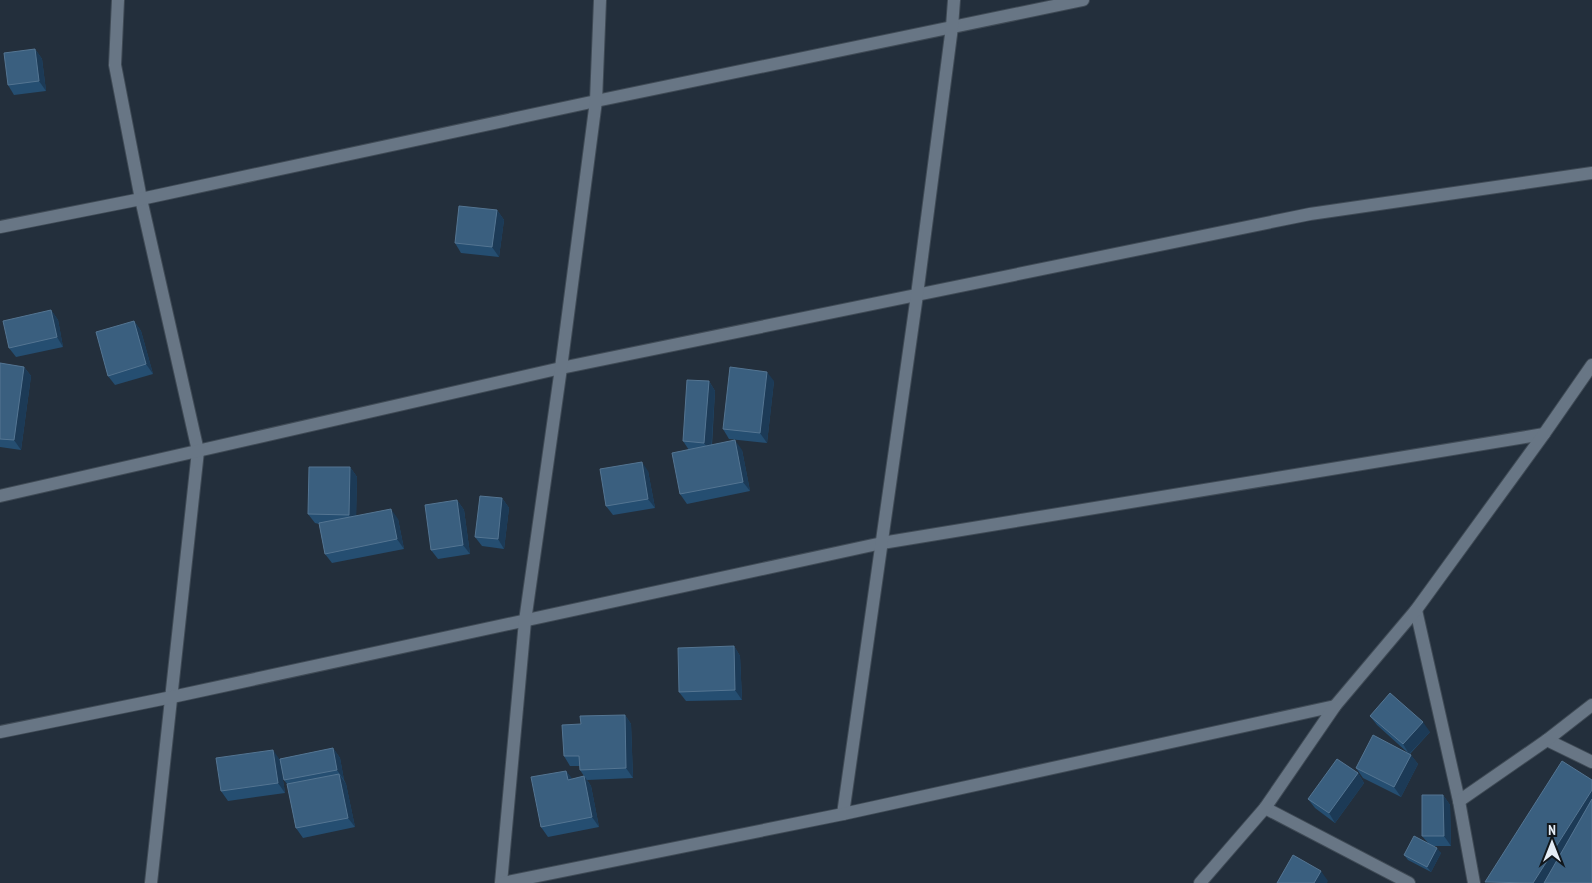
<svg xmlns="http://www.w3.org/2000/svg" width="1592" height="883" font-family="'PT Sans Narrow',sans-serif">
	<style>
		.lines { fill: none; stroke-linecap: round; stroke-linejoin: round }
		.minor-casing { stroke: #3f4a55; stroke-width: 14 }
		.minor { stroke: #687685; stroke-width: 12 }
		.wall { fill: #254e71 }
		.shaded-wall { fill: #1c3a56 }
		.building { fill: #3a5f7f; stroke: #547592 }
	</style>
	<rect width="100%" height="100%" fill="#232f3c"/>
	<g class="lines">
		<defs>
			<g id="minor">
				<path d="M 118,0 L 115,65 L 141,199 L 198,451 L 151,883"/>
				<path d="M 0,227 L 141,199 L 596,101 L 1083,0"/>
				<path d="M 0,496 L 561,368 L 1310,214 L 1592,173"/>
				<path d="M 1416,610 L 1459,801 L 1474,883"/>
				<path d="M 0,732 L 172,697 L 882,543 L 1544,434"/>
				<path d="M 1547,740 L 1592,762"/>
				<path d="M 1459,801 L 1547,740 L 1592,705"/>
				<path d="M 1265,808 L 1409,883"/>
				<path d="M 843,814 L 917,295 L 952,27 L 954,0"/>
				<path d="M 501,883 L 525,621 L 561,368 L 596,101 L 600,0"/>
				<path d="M 503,883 L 843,814 L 1335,706"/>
				<path d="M 1200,883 L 1265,808 L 1335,706 L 1416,610 L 1544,434 L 1592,365"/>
			</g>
		</defs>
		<use href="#minor" class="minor-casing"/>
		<use href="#minor" class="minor"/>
	</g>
	<g class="wall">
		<path d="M 35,49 L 42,59 L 46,91 L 14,95 L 8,85 Z"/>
		<path d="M 497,210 L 504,220 L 499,257 L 461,253 L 455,243 Z"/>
		<path d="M 51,310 L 58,320 L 63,347 L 16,357 L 9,348 Z"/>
		<path d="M 134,321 L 141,331 L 153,374 L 115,385 L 108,376 Z"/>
		<path d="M 0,363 L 24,367 L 31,376 L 21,450 L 0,447 Z"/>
		<path d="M 709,381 L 715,391 L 712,445 L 742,450 L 750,491 L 687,504 L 680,494 L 689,450 L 683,441 Z"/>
		<path d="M 774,381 L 767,443 L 729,439 L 723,429 Z"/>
		<path d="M 350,467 L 357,477 L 356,516 L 398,519 L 404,549 L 332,563 L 325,554 L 319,524 L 315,523 L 308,514 Z"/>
		<path d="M 648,471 L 655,508 L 613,515 L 606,506 Z"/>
		<path d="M 502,498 L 509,508 L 504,549 L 482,546 L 475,537 Z"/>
		<path d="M 457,500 L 464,510 L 470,554 L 438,559 L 431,550 Z"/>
		<path d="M 734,646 L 740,656 L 742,700 L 686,701 L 679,692 Z"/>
		<path d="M 625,715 L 631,724 L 633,778 L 587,780 L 591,786 L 599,827 L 548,837 L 541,827 L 566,771 L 572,779 L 584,776 L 580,770 L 580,766 L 570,766 L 564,756 L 581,724 Z"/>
		<path d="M 1370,716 L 1430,732 L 1410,754 L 1418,764 L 1401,797 L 1363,778 L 1356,768 L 1408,753 L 1377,725 Z"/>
		<path d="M 333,748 L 340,758 L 344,780 L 346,784 L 355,827 L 303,838 L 296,828 L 287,784 L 284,780 L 280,761 L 285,793 L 228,801 L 221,791 L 280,759 Z"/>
		<path d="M 1358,773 L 1364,783 L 1335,823 L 1315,808 L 1308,799 Z"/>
		<path d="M 1443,795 L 1450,805 L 1451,846 L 1432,846 L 1441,853 L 1431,872 L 1408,860 L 1404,855 L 1428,843 L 1422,836 Z"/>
	</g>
	<g class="shaded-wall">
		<path d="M 35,49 L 42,59 L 46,91 L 39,81 Z"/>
		<path d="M 497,210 L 504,220 L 499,257 L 492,247 Z"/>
		<path d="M 51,310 L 58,320 L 63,347 L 57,337 Z"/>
		<path d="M 134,321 L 141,331 L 153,374 L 146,364 Z"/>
		<path d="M 24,367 L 31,376 L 21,450 L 14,440 Z"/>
		<path d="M 767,372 L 774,381 L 767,443 L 760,433 Z"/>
		<path d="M 709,381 L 715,391 L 711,452 L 704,443 Z"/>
		<path d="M 735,440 L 742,450 L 750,491 L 743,482 Z"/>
		<path d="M 642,462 L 648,471 L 655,508 L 648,499 Z"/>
		<path d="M 350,467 L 357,477 L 356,524 L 349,515 Z"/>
		<path d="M 502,498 L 509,508 L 504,549 L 498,539 Z"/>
		<path d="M 457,500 L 464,510 L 470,554 L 463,545 Z"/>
		<path d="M 391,509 L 398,519 L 404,549 L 397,539 Z"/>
		<path d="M 734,646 L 740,656 L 742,700 L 735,690 Z"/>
		<path d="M 625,715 L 631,724 L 633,778 L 626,768 Z"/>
		<path d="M 1423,722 L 1430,732 L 1409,754 L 1403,744 Z"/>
		<path d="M 333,748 L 340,758 L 344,780 L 337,770 Z"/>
		<path d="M 273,750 L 280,760 L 285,793 L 278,783 Z"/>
		<path d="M 1411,755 L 1418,764 L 1401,797 L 1394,787 Z"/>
		<path d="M 566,771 L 573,780 L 568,780 Z"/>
		<path d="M 1358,773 L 1364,783 L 1335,823 L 1329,813 Z"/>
		<path d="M 339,774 L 346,784 L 355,827 L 348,818 Z"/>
		<path d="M 584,776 L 591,786 L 599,827 L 592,817 Z"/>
		<path d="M 1592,790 L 1592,820 L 1552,883 L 1533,883 Z"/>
		<path d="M 1443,795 L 1450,805 L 1451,846 L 1444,836 Z"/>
		<path d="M 1437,848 L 1441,853 L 1431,872 L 1427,867 Z"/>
		<path d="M 1321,871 L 1328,881 L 1327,883 L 1314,883 Z"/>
	</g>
	<g class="building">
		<path d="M 35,49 L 39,81 L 8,85 L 4,53 Z"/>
		<path d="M 459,206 L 497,210 L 492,247 L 455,243 Z"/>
		<path d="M 51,310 L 57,337 L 9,348 L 3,321 Z"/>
		<path d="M 134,321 L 146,364 L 108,376 L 96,332 Z"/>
		<path d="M 0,363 L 24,367 L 14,440 L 0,439 Z"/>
		<path d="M 730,367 L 767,372 L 760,433 L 723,429 Z"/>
		<path d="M 687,380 L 709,381 L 704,443 L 683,441 Z"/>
		<path d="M 735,440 L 743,482 L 680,494 L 672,453 Z"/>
		<path d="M 642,462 L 648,499 L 606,506 L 600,469 Z"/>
		<path d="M 309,467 L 350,467 L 349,515 L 308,514 Z"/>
		<path d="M 480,496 L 502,498 L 498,539 L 475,537 Z"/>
		<path d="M 457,500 L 463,545 L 431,550 L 425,505 Z"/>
		<path d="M 391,509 L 397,539 L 325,554 L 319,523 Z"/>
		<path d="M 734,646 L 735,690 L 679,692 L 678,648 Z"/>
		<path d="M 1390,693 L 1423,722 L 1403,744 L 1370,716 Z"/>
		<path d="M 625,715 L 626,768 L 580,770 L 579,756 L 564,756 L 562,725 L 581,724 L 580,716 Z"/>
		<path d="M 1373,735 L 1411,755 L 1394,787 L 1356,768 Z"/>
		<path d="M 333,748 L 337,770 L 284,780 L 280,759 Z"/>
		<path d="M 273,750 L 278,783 L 221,791 L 216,758 Z"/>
		<path d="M 1337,759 L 1358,773 L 1329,813 L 1308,799 Z"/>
		<path d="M 1562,761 L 1592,780 L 1592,790 L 1533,883 L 1485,882 Z"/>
		<path d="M 566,771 L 568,780 L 584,776 L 592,817 L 541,827 L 531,777 Z"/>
		<path d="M 339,774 L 348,818 L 296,828 L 287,784 Z"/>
		<path d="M 1422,795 L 1443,795 L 1444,836 L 1422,836 Z"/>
		<path d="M 1592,799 L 1592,883 L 1544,883 Z"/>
		<path d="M 1414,836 L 1437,848 L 1427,867 L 1404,855 Z"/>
		<path d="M 1293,855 L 1321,871 L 1314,883 L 1277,883 Z"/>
	</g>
	<g transform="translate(1552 843)" stroke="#11171c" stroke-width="4" paint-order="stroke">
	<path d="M0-4L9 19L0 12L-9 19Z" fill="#e4ecf5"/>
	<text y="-8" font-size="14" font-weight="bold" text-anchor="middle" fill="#e4ecf5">N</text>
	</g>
</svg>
